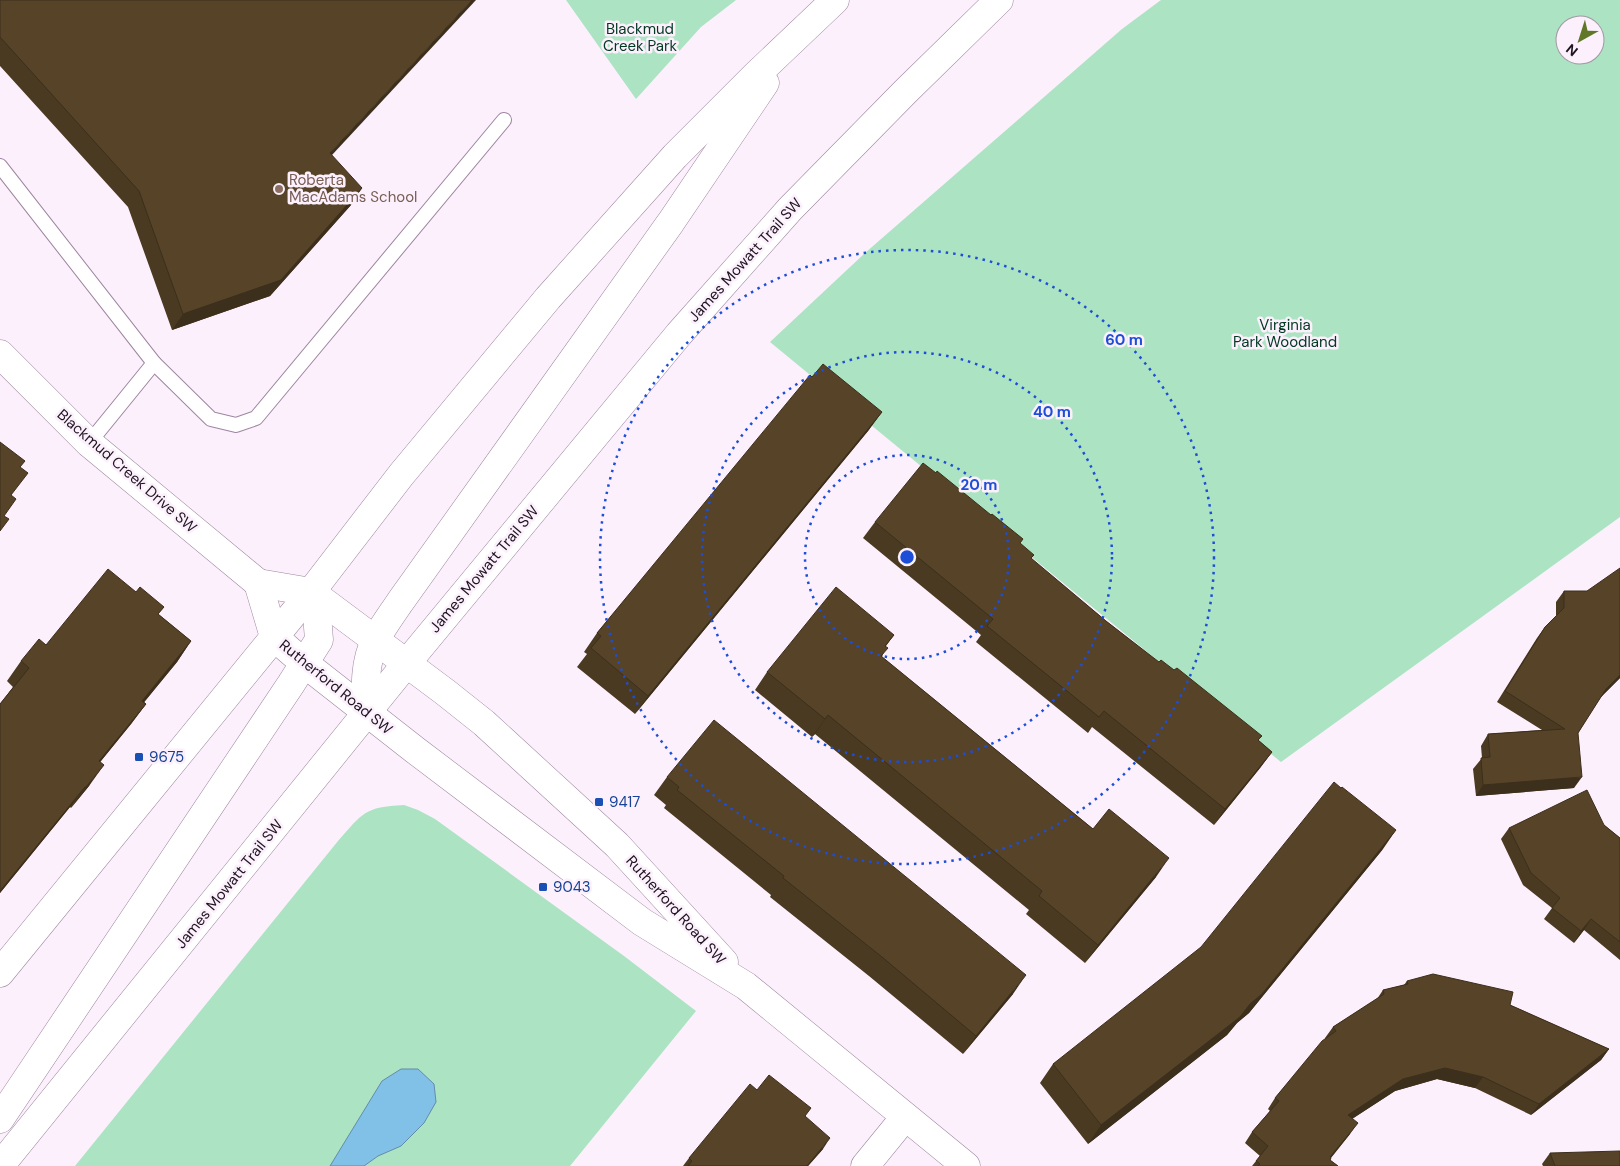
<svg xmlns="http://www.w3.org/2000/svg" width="1620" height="1166" font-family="'DM Sans',sans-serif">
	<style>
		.green { fill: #ace3c2; fill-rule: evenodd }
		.water { fill: #81c0e7; stroke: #638cab }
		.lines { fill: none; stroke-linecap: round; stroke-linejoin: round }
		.service-casing { stroke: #9e85a1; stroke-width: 16 }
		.minor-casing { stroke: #9e85a1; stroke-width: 29 }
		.tertiary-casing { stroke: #9e85a1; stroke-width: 29 }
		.secondary-casing { stroke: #9e85a1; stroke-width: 29 }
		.service { stroke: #fff; stroke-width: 14 }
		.minor { stroke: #fff; stroke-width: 28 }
		.tertiary { stroke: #fff; stroke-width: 28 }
		.secondary { stroke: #fff; stroke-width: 28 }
		.wall { fill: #4a3a22 }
		.shaded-wall { fill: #3c2f1c }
		.building { fill: #564328; stroke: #3c2f1c }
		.ring { fill: none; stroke: #1d4ed8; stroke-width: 2.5; stroke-dasharray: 2.5 5 }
		.education-dot { fill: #8d6e63; stroke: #fbf0fc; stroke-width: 2 }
		.transit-dot { fill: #1a4fb4; stroke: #fbf0fc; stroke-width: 2 }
		.labels { text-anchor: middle; stroke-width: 5; stroke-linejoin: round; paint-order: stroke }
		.park-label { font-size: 15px; fill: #013820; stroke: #fbf0fc }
		.education-label { font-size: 15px; fill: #785e54; stroke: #fbf0fc; text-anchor: start }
		.street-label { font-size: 15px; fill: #1d141f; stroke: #fbf0fc }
		.transit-label { font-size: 15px; fill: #164399; stroke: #fbf0fc; text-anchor: start }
		.centre { fill: #1d4ed8; stroke: #fbf0fc; stroke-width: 2.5 }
		.ring-label { font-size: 15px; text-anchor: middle; font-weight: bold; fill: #1d4ed8; stroke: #fbf0fc; stroke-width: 5; stroke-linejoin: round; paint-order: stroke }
	</style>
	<rect width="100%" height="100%" fill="#fbf0fc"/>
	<g class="green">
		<path d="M 566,0 L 736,0 L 701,27 L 636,99 Z"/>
		<path d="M 1161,0 L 1620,0 L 1620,517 L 1281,762 L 770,342 L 865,253 L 1122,29 ZM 1565,25 L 1595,25 L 1595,55 L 1565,55 Z"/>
		<path d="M 404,805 L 418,810 L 435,819 L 624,956 L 696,1011 L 570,1166 L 75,1166 L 338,841 C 363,813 364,807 404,805 Z"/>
	</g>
	<path class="water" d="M 401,1069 L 418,1069 L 434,1084 L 436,1102 L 424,1123 L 401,1146 L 378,1156 L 364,1166 L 330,1166 L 382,1081 Z"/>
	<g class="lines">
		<defs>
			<g id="service">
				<path d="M 0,166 L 154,363 L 89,443"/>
				<path d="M 154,363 L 211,419 L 236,425 L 256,418 L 504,120"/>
			</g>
			<path id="minor" d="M 865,1166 L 905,1117"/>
			<g id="tertiary">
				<path d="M 0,354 L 89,443 L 258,583"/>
				<path d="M 258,583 L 274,637 L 304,663 L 415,750 L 642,922 L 746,986 L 966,1166"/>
				<path d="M 258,583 L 311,592 L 445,692 L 484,723 L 617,845 L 724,962"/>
			</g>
			<g id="secondary">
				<path d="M 367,713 C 365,688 364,662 376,639 C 383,626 392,614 400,602 L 671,222 L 765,83"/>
				<path d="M 0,973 L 311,592 L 401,475 L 548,298 L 675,156 L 756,75 L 835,0"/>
				<path d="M 0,1119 L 291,684 L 319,640 L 317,614 L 311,592"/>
				<path d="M 0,1166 L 406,664 L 679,334 L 790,209 L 905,92 L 999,0"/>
			</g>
		</defs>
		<use href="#service" class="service-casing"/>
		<use href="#minor" class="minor-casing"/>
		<use href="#tertiary" class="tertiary-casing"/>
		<use href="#secondary" class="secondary-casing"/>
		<use href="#service" class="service"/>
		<use href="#minor" class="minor"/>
		<use href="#tertiary" class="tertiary"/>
		<use href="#secondary" class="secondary"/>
	</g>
	<g class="wall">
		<path d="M 0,0 L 332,155 L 351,205 L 270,296 L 172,330 L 128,207 L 0,66 Z"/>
		<path d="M 812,377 L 882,412 L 868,431 L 635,714 L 577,667 L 587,654 L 584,652 L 597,633 Z"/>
		<path d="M 875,522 L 1020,544 L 1031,559 L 1106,621 L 1258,740 L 1272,752 L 1260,768 L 1214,825 L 1092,727 L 1088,733 L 976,642 L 981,635 L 863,538 Z"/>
		<path d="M 1564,591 L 1587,591 L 1620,678 L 1600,698 L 1578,733 L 1574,788 L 1476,796 L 1473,769 L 1482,758 L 1481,746 L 1488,734 L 1542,730 L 1497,702 L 1537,638 L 1545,627 L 1556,616 L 1556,602 Z"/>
		<path d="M 136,592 L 164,607 L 158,614 L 191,641 L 177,662 L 144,702 L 146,704 L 131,724 L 100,762 L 89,786 L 71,808 L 70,807 L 0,893 L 0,704 L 13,687 L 7,681 L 21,661 L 46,645 Z"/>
		<path d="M 894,635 L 886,646 L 882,657 L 1093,829 L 1156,877 L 1085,963 L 1026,914 L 1029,910 L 815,734 L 812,737 L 755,690 L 767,672 Z"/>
		<path d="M 667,777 L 1013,994 L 963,1054 L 869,976 L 770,897 L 771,895 L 664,808 L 666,805 L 654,795 Z"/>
		<path d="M 1604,825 L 1620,838 L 1620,960 L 1584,930 L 1574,943 L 1544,919 L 1552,908 L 1523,885 L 1501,839 L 1509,828 Z"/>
		<path d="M 1383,849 L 1249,1013 L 1237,1023 L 1227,1035 L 1088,1144 L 1040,1083 L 1053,1064 Z"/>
		<path d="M 1407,981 L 1510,1005 L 1609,1049 L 1601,1060 L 1531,1115 L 1475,1088 L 1437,1079 L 1395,1091 L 1352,1119 L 1350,1134 L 1331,1158 L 1330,1160 L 1338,1166 L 1252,1166 L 1260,1156 L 1245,1143 L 1252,1132 L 1270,1111 L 1268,1109 L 1275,1098 L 1326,1038 L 1325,1038 L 1333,1027 L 1377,999 L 1383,990 L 1404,985 Z"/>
		<path d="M 757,1090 L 805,1116 L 823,1149 L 808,1166 L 683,1166 L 689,1158 Z"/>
		<path d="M 1550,1153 L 1620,1166 L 1543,1166 L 1542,1164 Z"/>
	</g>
	<g class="shaded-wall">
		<path d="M 472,0 L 476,0 L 319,169 L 330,153 Z"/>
		<path d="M 362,188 L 351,205 L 270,296 L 172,330 L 183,314 Z"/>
		<path d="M 882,412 L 868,431 L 635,714 L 648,696 Z"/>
		<path d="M 191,641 L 177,662 L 128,722 L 142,701 Z"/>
		<path d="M 1620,675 L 1620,678 L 1598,700 L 1606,689 Z"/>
		<path d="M 146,704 L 131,724 L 84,782 L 99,761 Z"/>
		<path d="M 828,715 L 815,734 L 812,737 L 825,719 Z"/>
		<path d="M 1272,752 L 1260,768 L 1214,825 L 1225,809 Z"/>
		<path d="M 104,765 L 89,786 L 71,808 L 86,787 Z"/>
		<path d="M 1582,777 L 1574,788 L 1476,796 L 1483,785 Z"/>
		<path d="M 85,787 L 70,807 L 0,893 L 0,891 Z"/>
		<path d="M 1396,830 L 1383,849 L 1249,1013 L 1237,1023 L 1227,1035 L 1088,1144 L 1101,1125 Z"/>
		<path d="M 1169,858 L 1156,877 L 1085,963 L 1098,945 Z"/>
		<path d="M 1591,919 L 1584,930 L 1574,943 L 1581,931 Z"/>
		<path d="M 1026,975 L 1013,994 L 963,1054 L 976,1036 Z"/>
		<path d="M 1609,1049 L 1601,1060 L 1531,1115 L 1539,1104 Z"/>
		<path d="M 1445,1068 L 1483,1077 L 1475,1088 L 1437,1079 L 1395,1091 L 1341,1126 L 1348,1115 L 1403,1079 Z"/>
		<path d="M 1358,1123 L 1350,1134 L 1324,1166 L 1330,1157 Z"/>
		<path d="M 830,1138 L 823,1149 L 808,1166 L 807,1166 Z"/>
	</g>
	<g class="building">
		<path d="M 0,0 L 472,0 L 330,153 L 362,188 L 281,280 L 183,314 L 139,191 L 0,37 Z"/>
		<path d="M 823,364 L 882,412 L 648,696 L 591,648 L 601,636 L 597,633 L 810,375 L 812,377 Z"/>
		<path d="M 0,442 L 25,461 L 20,467 L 28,473 L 11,495 L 16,499 L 4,516 L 9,519 L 0,531 Z"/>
		<path d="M 923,463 L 936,473 L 937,471 L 991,515 L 992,514 L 1023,539 L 1020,543 L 1034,555 L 1031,558 L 1106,621 L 1159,662 L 1161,660 L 1174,670 L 1177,668 L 1262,736 L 1258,740 L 1272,752 L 1225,809 L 1104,711 L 1099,717 L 987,626 L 993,619 L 875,522 Z"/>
		<path d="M 1620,568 L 1620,675 L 1606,689 L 1578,733 L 1582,777 L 1483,785 L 1481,758 L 1490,757 L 1488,734 L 1565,729 L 1505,691 L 1545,627 L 1564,608 L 1564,591 L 1587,591 Z"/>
		<path d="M 108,569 L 136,592 L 140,587 L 164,607 L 158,614 L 191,641 L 142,701 L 146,704 L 99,761 L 104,765 L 86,787 L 85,787 L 0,891 L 0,704 L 29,668 L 21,661 L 39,639 L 46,645 Z"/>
		<path d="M 836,587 L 894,635 L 885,646 L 888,648 L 881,656 L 1093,829 L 1109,809 L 1169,858 L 1098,945 L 1039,896 L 1042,891 L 828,715 L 825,719 L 767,672 Z"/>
		<path d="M 714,720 L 1026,975 L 976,1036 L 882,957 L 783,878 L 784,876 L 677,790 L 679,787 L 667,777 Z"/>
		<path d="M 1334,782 L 1341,788 L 1342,787 L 1396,830 L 1262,994 L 1250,1004 L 1240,1017 L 1101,1125 L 1053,1064 L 1201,947 Z"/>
		<path d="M 1587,790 L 1604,825 L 1620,838 L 1620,942 L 1591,919 L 1581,931 L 1552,908 L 1560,898 L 1531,873 L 1509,828 Z"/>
		<path d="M 1433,974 L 1513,992 L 1510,1005 L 1609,1049 L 1539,1104 L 1483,1077 L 1445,1068 L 1403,1079 L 1348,1115 L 1358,1123 L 1330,1157 L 1331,1158 L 1330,1160 L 1338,1166 L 1258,1166 L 1260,1164 L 1256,1161 L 1268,1146 L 1252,1132 L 1279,1101 L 1275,1098 L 1322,1041 L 1336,1031 L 1333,1027 L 1384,994 L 1383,990 L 1408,984 L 1407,981 Z"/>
		<path d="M 769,1075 L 811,1108 L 805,1116 L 830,1138 L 807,1166 L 688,1166 L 692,1161 L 689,1158 L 750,1084 L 757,1090 Z"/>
		<path d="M 1620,1151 L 1620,1166 L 1555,1166 L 1550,1153 Z"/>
	</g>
	<g class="ring">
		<circle cx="907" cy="557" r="102"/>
		<circle cx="907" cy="557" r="205"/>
		<circle cx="907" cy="557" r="307"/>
	</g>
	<circle class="education-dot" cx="279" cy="189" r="5"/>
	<g class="transit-dot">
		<rect x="134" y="752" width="10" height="10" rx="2.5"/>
		<rect x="594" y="797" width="10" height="10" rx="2.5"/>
		<rect x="538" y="882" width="10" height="10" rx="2.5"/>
	</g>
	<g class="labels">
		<g class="park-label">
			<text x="640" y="34">Blackmud<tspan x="640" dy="17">Creek Park</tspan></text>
			<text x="1285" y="330">Virginia<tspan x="1285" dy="17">Park Woodland</tspan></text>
		</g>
		<g class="education-label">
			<text x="289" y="185">Roberta<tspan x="289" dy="17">MacAdams School</tspan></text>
		</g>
		<g class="street-label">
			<text transform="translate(745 260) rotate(-48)" y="5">James Mowatt Trail SW</text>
			<text transform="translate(127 471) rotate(41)" y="5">Blackmud Creek Drive SW</text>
			<text transform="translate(484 569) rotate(-50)" y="5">James Mowatt Trail SW</text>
			<text transform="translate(336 687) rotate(39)" y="5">Rutherford Road SW</text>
			<text transform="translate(229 884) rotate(-51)" y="5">James Mowatt Trail SW</text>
			<text transform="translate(676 910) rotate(48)" y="5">Rutherford Road SW</text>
		</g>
		<g class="transit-label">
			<text x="149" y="762">9675</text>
			<text x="609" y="807">9417</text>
			<text x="553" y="892">9043</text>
		</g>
	</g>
	<circle cx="907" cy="557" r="8" class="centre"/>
	<g class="ring-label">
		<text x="1124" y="345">60 m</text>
		<text x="1052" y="417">40 m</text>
		<text x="979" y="490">20 m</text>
	</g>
	<g transform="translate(1580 40) rotate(219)"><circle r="24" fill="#fbf0fc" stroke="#a298a4"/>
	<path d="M0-4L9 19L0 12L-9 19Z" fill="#617728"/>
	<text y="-8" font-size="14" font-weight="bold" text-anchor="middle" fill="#1d141f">N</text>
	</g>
</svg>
